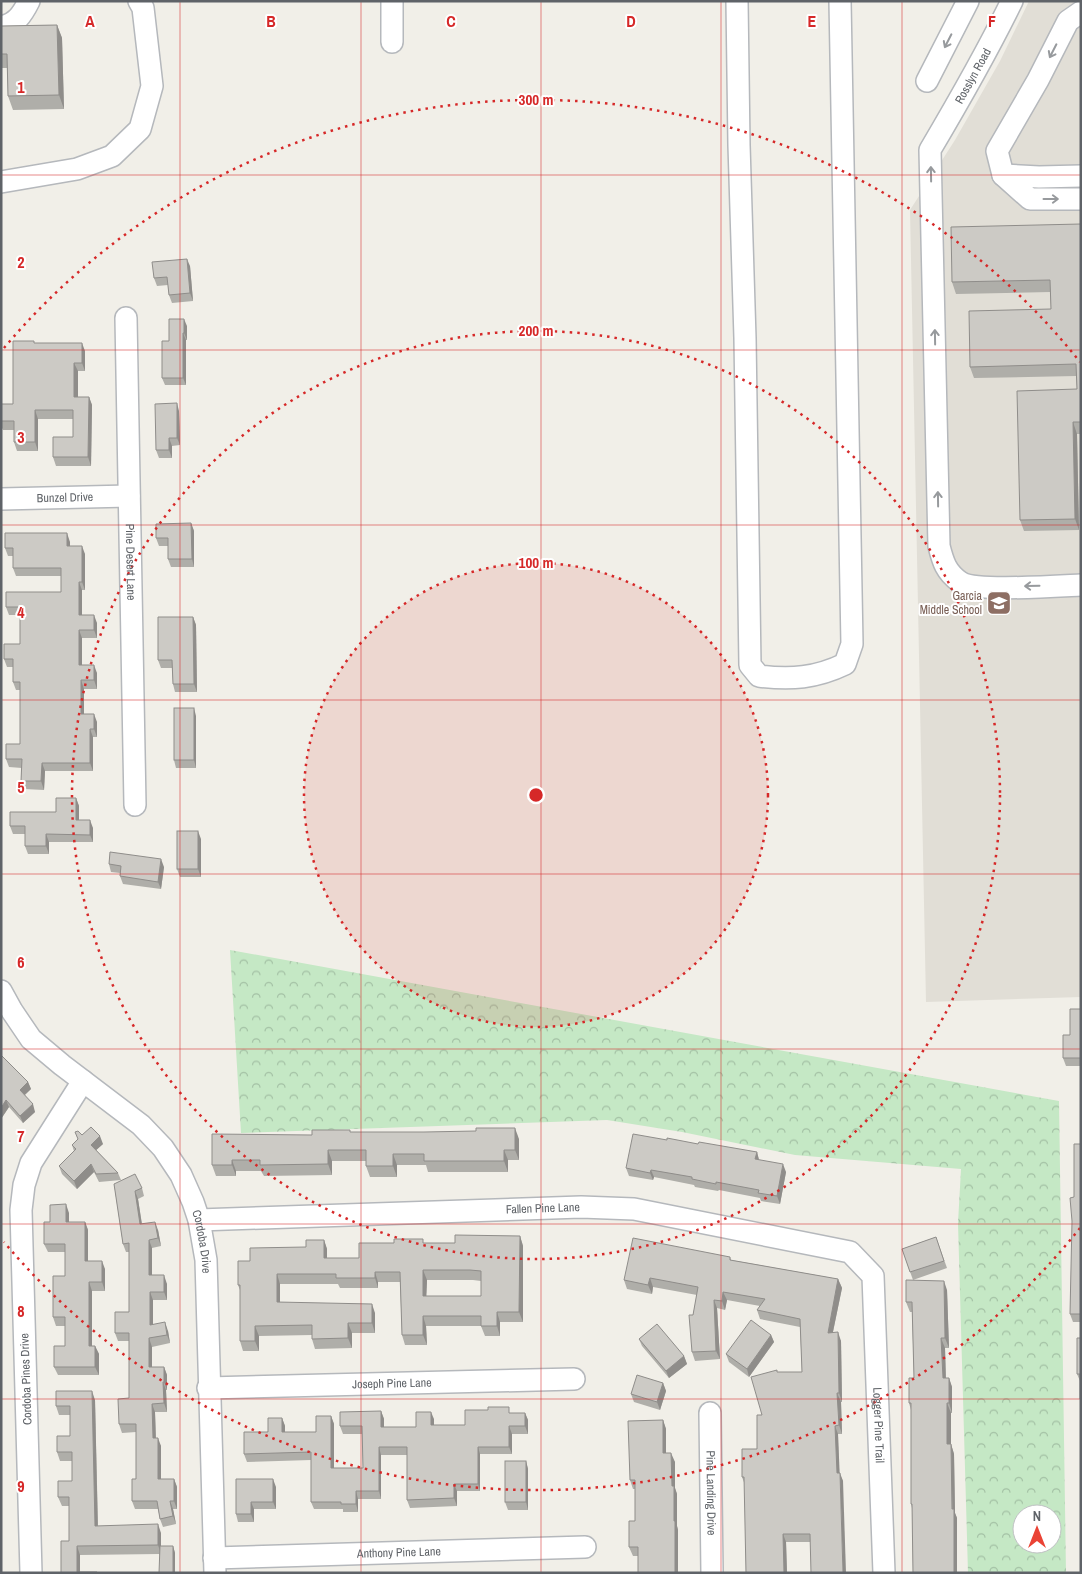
<svg xmlns="http://www.w3.org/2000/svg" width="1082" height="1574" font-family="'Archivo Narrow',sans-serif">
	<style>
		.education { fill: #e1ded6 }
		.forest { fill: url(#forest-crowns); fill-rule: evenodd }
		.lines { fill: none; stroke-linecap: round; stroke-linejoin: round }
		.minor-casing { stroke: #b5b8bc; stroke-width: 24 }
		.minor { stroke: #fff; stroke-width: 21 }
		.wall { fill: #afaea9; fill-rule: evenodd }
		.shaded-wall { fill: #8f8d8a }
		.building { fill: #cccac5; stroke: #8f8d8a; fill-rule: evenodd }
		.oneway { stroke: #979a9d }
		.grid { fill: none; stroke: #d62828; stroke-width: 1; stroke-opacity: 0.55 }
		.ring { fill: none; stroke: #d62828; stroke-width: 2.5; stroke-dasharray: 2.5 5 }
		.labels { text-anchor: middle; stroke-width: 4; stroke-linejoin: round; paint-order: stroke }
		.street-label { font-size: 12px; fill: #5f6368; stroke: #fff }
		.education-label { font-size: 12px; fill: #785e54; stroke: #fff; text-anchor: end }
		.grid-label { font-size: 16px; text-anchor: middle; font-weight: bold; fill: #d62828; stroke: #fff; stroke-width: 4; stroke-linejoin: round; paint-order: stroke }
		.centre { fill: #d62828; stroke: #fff; stroke-width: 2.5 }
		.ring-label { font-size: 15px; text-anchor: middle; font-weight: bold; fill: #d62828; stroke: #fff; stroke-width: 4; stroke-linejoin: round; paint-order: stroke }
	</style>
	<defs>
		<pattern id="forest-crowns" width="20" height="18" patternUnits="userSpaceOnUse" patternTransform="scale(1.25)"><rect width="20" height="18" fill="#c5e8c5"/><path d="M2 6a3 3 0 1 1 6 0M12 15a3 3 0 1 1 6 0" fill="none" stroke="#a3c0a4"/></pattern>
	</defs>
	<rect width="100%" height="100%" fill="#f1efe8"/>
	<path class="education" d="M 1029,1 L 1081,1 L 1081,997 L 926,1002 L 910,210 L 955,140 L 1000,61 Z"/>
	<path class="forest" d="M 230,950 L 1059,1101 L 1066,1573 L 968,1573 L 958,1223 L 961,1169 L 795,1155 L 682,1132 L 607,1120 L 241,1133 ZM 1022,1514 L 1052,1514 L 1052,1544 L 1022,1544 Z"/>
	<g class="lines">
		<defs>
			<g id="minor">
				<path d="M 737,1 L 739,145 L 745,338 L 750,665 L 759,676 C 791,680 816,678 845,664 L 852,644 L 840,1"/>
				<path d="M 1012,1 C 987,52 959,101 930,150 L 939,546 C 943,562 946,572 960,582 C 975,592 1059,586 1081,585"/>
				<path d="M 1081,12 L 1068,21 L 1038,80 L 997,151 L 1003,175 L 1030,199 L 1081,199"/>
				<path d="M 1,27 C 16,24 22,15 29,1"/>
				<path d="M 392,42 L 392,1"/>
				<path d="M 927,81 L 968,1"/>
				<path d="M 1003,175 L 1039,177 L 1081,176"/>
				<path d="M 1,182 L 77,169 L 112,156 L 140,129 L 152,86 L 143,8 L 139,1"/>
				<path id="s1" d="M 126,318 L 135,805"/>
				<path id="s2" d="M 1,499 L 129,496"/>
				<path id="s3" d="M 1,991 L 12,1011 L 31,1039 L 62,1065 L 141,1125 L 163,1148 L 181,1175 L 193,1202 L 199,1220 L 206,1260 L 215,1573"/>
				<path id="s4" d="M 199,1220 L 581,1207 L 634,1209 L 850,1252 L 873,1276 L 884,1573"/>
				<path id="s5" d="M 208,1388 L 574,1379"/>
				<path id="s6" d="M 710,1413 L 712,1573"/>
				<path id="s7" d="M 214,1558 L 585,1547"/>
				<path d="M 31,1573 L 21,1210 L 24,1185 L 31,1163 L 83,1081"/>
			</g>
		</defs>
		<use href="#minor" class="minor-casing"/>
		<use href="#minor" class="minor"/>
	</g>
	<g class="wall">
		<path d="M 57,25 L 62,38 L 64,109 L 13,110 L 8,96 L 7,68 L 1,68 L 1,26 Z"/>
		<path d="M 1081,224 L 1081,434 L 1077,434 L 1079,530 L 1024,531 L 1020,520 L 1077,389 L 1076,376 L 974,378 L 970,367 L 1051,309 L 1050,292 L 956,294 L 952,282 Z"/>
		<path d="M 190,266 L 193,301 L 172,303 L 169,295 L 168,285 L 157,286 L 154,278 Z"/>
		<path d="M 187,326 L 187,340 L 186,340 L 186,385 L 165,385 L 162,378 L 169,341 Z"/>
		<path d="M 35,343 L 85,351 L 85,371 L 78,371 L 78,397 L 89,397 L 92,405 L 91,466 L 56,466 L 53,457 L 73,437 L 73,419 L 38,419 L 38,451 L 17,451 L 14,442 L 14,430 L 3,430 L 1,426 L 1,404 L 13,404 Z"/>
		<path d="M 179,411 L 180,445 L 172,446 L 172,458 L 159,458 L 156,450 Z"/>
		<path d="M 191,523 L 194,531 L 194,567 L 171,567 L 168,559 L 168,546 L 159,546 L 156,538 Z"/>
		<path d="M 70,542 L 70,546 L 85,554 L 85,590 L 82,590 L 82,615 L 97,623 L 97,638 L 82,638 L 82,665 L 97,673 L 97,689 L 84,689 L 84,714 L 97,722 L 97,737 L 93,737 L 93,771 L 45,771 L 44,790 L 24,789 L 21,781 L 22,768 L 9,767 L 6,759 L 20,744 L 20,690 L 16,690 L 13,682 L 13,667 L 7,667 L 4,659 L 20,644 L 20,615 L 9,615 L 6,607 L 61,592 L 61,576 L 16,576 L 13,568 L 13,556 L 8,556 L 5,548 Z"/>
		<path d="M 193,617 L 196,625 L 197,692 L 175,692 L 173,684 L 172,668 L 161,668 L 158,660 Z"/>
		<path d="M 196,716 L 196,768 L 176,768 L 174,760 Z"/>
		<path d="M 76,798 L 79,806 L 79,820 L 93,828 L 93,842 L 49,842 L 49,854 L 28,854 L 25,846 L 25,834 L 13,834 L 10,826 L 56,812 Z"/>
		<path d="M 201,839 L 201,877 L 180,877 L 177,869 Z"/>
		<path d="M 109,864 L 164,867 L 161,889 L 123,884 L 120,876 L 120,873 L 111,872 Z"/>
		<path d="M 1081,1009 L 1081,1066 L 1066,1066 L 1063,1058 Z"/>
		<path d="M 1,1055 L 28,1082 L 31,1089 L 25,1095 L 35,1112 L 23,1123 L 9,1107 L 1,1119 Z"/>
		<path d="M 75,1132 L 103,1144 L 96,1150 L 118,1173 L 121,1180 L 99,1182 L 94,1172 L 77,1189 L 62,1174 L 59,1166 L 74,1151 L 72,1145 L 78,1139 Z"/>
		<path d="M 351,1132 L 519,1139 L 519,1160 L 508,1160 L 508,1172 L 428,1172 L 426,1165 L 397,1165 L 397,1177 L 370,1177 L 366,1166 L 366,1161 L 332,1161 L 332,1175 L 264,1176 L 261,1171 L 236,1171 L 236,1176 L 216,1176 L 212,1165 L 312,1135 Z"/>
		<path d="M 667,1140 L 757,1152 L 759,1160 L 786,1172 L 780,1204 L 761,1201 L 760,1198 L 719,1190 L 718,1191 L 695,1187 L 694,1185 L 654,1177 L 653,1180 L 629,1176 L 626,1168 Z"/>
		<path d="M 1081,1144 L 1081,1322 L 1073,1322 L 1070,1314 L 1074,1197 Z"/>
		<path d="M 114,1184 L 142,1188 L 144,1196 L 138,1199 L 142,1224 L 158,1230 L 161,1246 L 152,1248 L 152,1275 L 167,1284 L 167,1300 L 153,1300 L 153,1324 L 168,1331 L 170,1343 L 152,1347 L 152,1367 L 164,1367 L 167,1375 L 167,1390 L 166,1390 L 167,1412 L 155,1412 L 156,1438 L 161,1446 L 161,1479 L 174,1479 L 177,1487 L 177,1509 L 173,1509 L 176,1524 L 163,1527 L 160,1519 L 158,1509 L 135,1509 L 132,1501 L 136,1479 L 136,1432 L 122,1433 L 119,1424 L 129,1398 L 129,1341 L 118,1341 L 115,1333 L 129,1312 L 129,1252 L 126,1252 L 123,1244 Z"/>
		<path d="M 69,1213 L 69,1222 L 85,1222 L 88,1230 L 88,1261 L 105,1269 L 105,1291 L 92,1291 L 92,1346 L 95,1346 L 99,1354 L 99,1375 L 58,1375 L 54,1367 L 65,1346 L 65,1326 L 56,1326 L 53,1317 L 65,1276 L 65,1252 L 48,1252 L 44,1244 L 50,1222 Z"/>
		<path d="M 520,1236 L 523,1246 L 523,1322 L 500,1322 L 500,1336 L 485,1336 L 481,1326 L 426,1326 L 427,1345 L 405,1345 L 402,1335 L 400,1282 L 378,1282 L 378,1288 L 340,1288 L 338,1284 L 280,1284 L 280,1302 L 375,1313 L 375,1333 L 352,1333 L 352,1348 L 315,1349 L 312,1339 L 312,1335 L 259,1336 L 259,1351 L 243,1351 L 240,1341 L 240,1290 L 238,1285 L 250,1261 L 306,1247 L 324,1240 L 327,1249 L 327,1258 L 359,1258 L 424,1243 L 455,1243 ZM 427,1280 L 473,1280 L 481,1281 L 481,1296 L 426,1296 Z"/>
		<path d="M 936,1237 L 947,1268 L 913,1280 L 902,1249 Z"/>
		<path d="M 730,1257 L 731,1260 L 838,1279 L 842,1288 L 833,1332 L 841,1341 L 842,1402 L 841,1402 L 842,1434 L 838,1434 L 839,1473 L 843,1481 L 810,1542 L 786,1542 L 787,1573 L 746,1573 L 745,1485 L 742,1477 L 757,1449 L 762,1415 L 777,1372 L 802,1372 L 800,1327 L 760,1319 L 757,1310 L 760,1306 L 727,1300 L 725,1310 L 717,1308 L 720,1359 L 695,1361 L 692,1352 L 693,1315 L 697,1295 L 653,1287 L 652,1294 L 627,1289 L 624,1280 Z"/>
		<path d="M 947,1290 L 949,1348 L 945,1348 L 946,1378 L 949,1378 L 952,1387 L 952,1413 L 951,1413 L 951,1444 L 954,1454 L 955,1513 L 957,1518 L 957,1573 L 913,1573 L 912,1508 L 911,1504 L 911,1410 L 909,1403 L 914,1378 L 912,1312 L 910,1312 L 906,1302 Z"/>
		<path d="M 771,1335 L 774,1342 L 749,1377 L 729,1362 L 726,1354 Z"/>
		<path d="M 1081,1338 L 1081,1401 L 1080,1399 L 1080,1381 L 1077,1374 Z"/>
		<path d="M 639,1339 L 684,1356 L 687,1364 L 669,1378 L 642,1346 Z"/>
		<path d="M 663,1383 L 666,1391 L 660,1410 L 634,1402 L 631,1394 Z"/>
		<path d="M 95,1400 L 98,1526 L 161,1533 L 161,1546 L 173,1546 L 175,1553 L 175,1573 L 159,1554 L 80,1555 L 61,1573 L 69,1541 L 69,1506 L 62,1506 L 58,1497 L 72,1481 L 72,1461 L 60,1461 L 57,1452 L 70,1436 L 70,1415 L 59,1415 L 56,1406 Z"/>
		<path d="M 381,1411 L 384,1419 L 384,1427 L 416,1427 L 434,1419 L 434,1425 L 465,1425 L 511,1413 L 525,1413 L 528,1420 L 528,1434 L 512,1434 L 512,1454 L 480,1454 L 480,1491 L 457,1491 L 457,1506 L 410,1508 L 407,1500 L 407,1455 L 381,1455 L 381,1499 L 358,1499 L 358,1512 L 343,1512 L 343,1509 L 314,1509 L 311,1502 L 311,1460 L 247,1462 L 244,1454 L 282,1418 L 285,1426 L 285,1432 L 316,1432 L 331,1416 L 334,1424 L 334,1468 L 363,1468 L 362,1434 L 343,1434 L 340,1426 Z"/>
		<path d="M 663,1420 L 666,1429 L 666,1453 L 675,1462 L 675,1488 L 677,1494 L 677,1526 L 678,1530 L 678,1573 L 638,1573 L 638,1556 L 633,1556 L 629,1547 L 635,1521 L 635,1489 L 633,1489 L 630,1480 Z"/>
		<path d="M 526,1461 L 528,1469 L 528,1510 L 508,1510 L 505,1502 Z"/>
		<path d="M 236,1479 L 276,1487 L 276,1509 L 254,1509 L 254,1522 L 238,1522 L 236,1514 Z"/>
	</g>
	<g class="shaded-wall">
		<path d="M 57,25 L 62,38 L 64,109 L 59,95 Z"/>
		<path d="M 187,259 L 190,266 L 193,301 L 190,293 Z"/>
		<path d="M 184,319 L 187,326 L 187,340 L 184,333 Z"/>
		<path d="M 183,333 L 186,340 L 186,385 L 183,378 Z"/>
		<path d="M 82,343 L 85,351 L 85,371 L 82,363 Z"/>
		<path d="M 74,363 L 78,371 L 78,405 L 74,397 Z"/>
		<path d="M 89,397 L 92,405 L 91,466 L 88,457 Z"/>
		<path d="M 177,403 L 179,411 L 180,445 L 177,438 Z"/>
		<path d="M 35,410 L 38,419 L 38,451 L 35,442 Z"/>
		<path d="M 1073,422 L 1077,434 L 1079,530 L 1075,519 Z"/>
		<path d="M 169,438 L 172,446 L 172,458 L 169,450 Z"/>
		<path d="M 191,523 L 194,531 L 194,567 L 192,559 Z"/>
		<path d="M 67,533 L 70,542 L 70,554 L 67,546 Z"/>
		<path d="M 82,546 L 85,554 L 85,590 L 82,582 Z"/>
		<path d="M 79,582 L 82,590 L 82,623 L 79,615 Z"/>
		<path d="M 94,615 L 97,623 L 97,638 L 94,630 Z"/>
		<path d="M 193,617 L 196,625 L 197,692 L 194,684 Z"/>
		<path d="M 79,630 L 82,638 L 82,673 L 79,665 Z"/>
		<path d="M 94,665 L 97,673 L 97,689 L 94,680 Z"/>
		<path d="M 81,680 L 84,689 L 84,722 L 81,714 Z"/>
		<path d="M 194,708 L 196,716 L 196,768 L 194,760 Z"/>
		<path d="M 94,714 L 97,722 L 97,737 L 94,729 Z"/>
		<path d="M 90,729 L 93,737 L 93,771 L 90,763 Z"/>
		<path d="M 42,763 L 45,771 L 44,790 L 41,781 Z"/>
		<path d="M 76,798 L 79,806 L 79,828 L 76,820 Z"/>
		<path d="M 90,820 L 93,828 L 93,842 L 90,835 Z"/>
		<path d="M 198,831 L 201,839 L 201,877 L 198,869 Z"/>
		<path d="M 46,834 L 49,842 L 49,854 L 46,846 Z"/>
		<path d="M 161,859 L 164,867 L 161,889 L 158,882 Z"/>
		<path d="M 28,1082 L 31,1089 L 22,1097 L 20,1090 Z"/>
		<path d="M 6,1100 L 9,1107 L 1,1119 L 1,1108 Z"/>
		<path d="M 33,1104 L 35,1112 L 23,1123 L 20,1116 Z"/>
		<path d="M 515,1128 L 519,1139 L 519,1160 L 515,1150 Z"/>
		<path d="M 100,1136 L 103,1144 L 94,1152 L 91,1145 Z"/>
		<path d="M 328,1150 L 332,1161 L 332,1175 L 328,1164 Z"/>
		<path d="M 504,1150 L 508,1160 L 508,1172 L 504,1161 Z"/>
		<path d="M 757,1152 L 759,1160 L 755,1159 Z"/>
		<path d="M 393,1154 L 397,1165 L 397,1177 L 393,1166 Z"/>
		<path d="M 232,1160 L 236,1171 L 236,1176 L 232,1165 Z"/>
		<path d="M 91,1164 L 94,1172 L 77,1189 L 74,1181 Z"/>
		<path d="M 783,1164 L 786,1172 L 780,1204 L 777,1196 Z"/>
		<path d="M 651,1170 L 654,1177 L 653,1180 L 650,1173 Z"/>
		<path d="M 135,1191 L 138,1199 L 143,1232 L 140,1224 Z"/>
		<path d="M 66,1204 L 69,1213 L 69,1230 L 66,1222 Z"/>
		<path d="M 85,1222 L 88,1230 L 88,1269 L 85,1261 Z"/>
		<path d="M 155,1222 L 158,1230 L 161,1246 L 158,1238 Z"/>
		<path d="M 520,1236 L 523,1246 L 523,1322 L 519,1312 Z"/>
		<path d="M 149,1240 L 152,1248 L 152,1284 L 149,1275 Z"/>
		<path d="M 324,1240 L 327,1249 L 327,1268 L 324,1258 Z"/>
		<path d="M 102,1261 L 105,1269 L 105,1291 L 102,1282 Z"/>
		<path d="M 423,1270 L 427,1280 L 426,1306 L 423,1296 Z"/>
		<path d="M 375,1272 L 378,1282 L 378,1288 L 375,1278 Z"/>
		<path d="M 277,1274 L 280,1284 L 280,1312 L 277,1302 Z"/>
		<path d="M 164,1275 L 167,1284 L 167,1300 L 164,1292 Z"/>
		<path d="M 650,1278 L 653,1287 L 652,1294 L 648,1285 Z"/>
		<path d="M 838,1279 L 842,1288 L 831,1341 L 828,1333 Z"/>
		<path d="M 944,1281 L 947,1290 L 949,1348 L 945,1338 Z"/>
		<path d="M 89,1282 L 92,1291 L 92,1354 L 89,1346 Z"/>
		<path d="M 150,1292 L 153,1300 L 153,1333 L 150,1325 Z"/>
		<path d="M 723,1292 L 727,1300 L 725,1310 L 722,1301 Z"/>
		<path d="M 714,1300 L 717,1308 L 720,1359 L 716,1351 Z"/>
		<path d="M 372,1304 L 375,1313 L 375,1333 L 372,1323 Z"/>
		<path d="M 497,1312 L 500,1322 L 500,1336 L 497,1326 Z"/>
		<path d="M 423,1316 L 426,1326 L 427,1345 L 423,1335 Z"/>
		<path d="M 165,1322 L 168,1331 L 170,1343 L 167,1335 Z"/>
		<path d="M 348,1323 L 352,1333 L 352,1348 L 348,1338 Z"/>
		<path d="M 255,1326 L 259,1336 L 259,1351 L 255,1341 Z"/>
		<path d="M 838,1332 L 841,1341 L 842,1402 L 839,1393 Z"/>
		<path d="M 771,1335 L 774,1342 L 749,1377 L 747,1369 Z"/>
		<path d="M 149,1338 L 152,1347 L 152,1375 L 149,1367 Z"/>
		<path d="M 941,1338 L 945,1348 L 946,1387 L 943,1378 Z"/>
		<path d="M 95,1346 L 99,1354 L 99,1375 L 95,1367 Z"/>
		<path d="M 684,1356 L 687,1364 L 669,1378 L 666,1371 Z"/>
		<path d="M 164,1367 L 167,1375 L 167,1390 L 164,1382 Z"/>
		<path d="M 949,1378 L 952,1387 L 952,1413 L 949,1403 Z"/>
		<path d="M 163,1382 L 166,1390 L 167,1412 L 164,1403 Z"/>
		<path d="M 663,1383 L 666,1391 L 660,1410 L 657,1402 Z"/>
		<path d="M 92,1391 L 95,1400 L 98,1535 L 95,1526 Z"/>
		<path d="M 837,1393 L 841,1402 L 842,1434 L 839,1425 Z"/>
		<path d="M 947,1403 L 951,1413 L 951,1454 L 947,1444 Z"/>
		<path d="M 152,1404 L 155,1412 L 156,1446 L 153,1438 Z"/>
		<path d="M 381,1411 L 384,1419 L 384,1435 L 381,1427 Z"/>
		<path d="M 431,1412 L 434,1419 L 434,1433 L 431,1425 Z"/>
		<path d="M 525,1413 L 528,1420 L 528,1434 L 525,1426 Z"/>
		<path d="M 331,1416 L 334,1424 L 334,1475 L 331,1468 Z"/>
		<path d="M 282,1418 L 285,1426 L 285,1440 L 282,1432 Z"/>
		<path d="M 663,1420 L 666,1429 L 666,1462 L 663,1453 Z"/>
		<path d="M 509,1426 L 512,1434 L 512,1454 L 509,1447 Z"/>
		<path d="M 835,1426 L 838,1434 L 840,1481 L 837,1473 Z"/>
		<path d="M 158,1438 L 161,1446 L 161,1487 L 158,1479 Z"/>
		<path d="M 951,1444 L 954,1454 L 955,1513 L 957,1518 L 957,1573 L 954,1573 Z"/>
		<path d="M 379,1447 L 381,1455 L 381,1499 L 379,1491 Z"/>
		<path d="M 478,1447 L 480,1454 L 480,1491 L 478,1484 Z"/>
		<path d="M 671,1453 L 675,1462 L 675,1488 L 677,1494 L 677,1526 L 678,1530 L 678,1573 L 675,1573 L 674,1521 L 672,1486 Z"/>
		<path d="M 526,1461 L 528,1469 L 528,1510 L 526,1502 Z"/>
		<path d="M 840,1473 L 843,1481 L 846,1573 L 843,1573 Z"/>
		<path d="M 174,1479 L 177,1487 L 177,1509 L 174,1501 Z"/>
		<path d="M 273,1479 L 276,1487 L 276,1509 L 273,1502 Z"/>
		<path d="M 454,1484 L 457,1491 L 457,1506 L 454,1498 Z"/>
		<path d="M 356,1491 L 358,1499 L 358,1512 L 356,1504 Z"/>
		<path d="M 170,1501 L 173,1509 L 176,1524 L 173,1516 Z"/>
		<path d="M 251,1502 L 254,1509 L 254,1522 L 251,1514 Z"/>
		<path d="M 158,1524 L 161,1533 L 161,1554 L 158,1545 Z"/>
		<path d="M 783,1534 L 786,1542 L 787,1573 L 784,1573 Z"/>
		<path d="M 77,1546 L 80,1555 L 80,1573 L 77,1573 Z"/>
		<path d="M 173,1546 L 175,1553 L 175,1573 L 173,1573 Z"/>
	</g>
	<g class="building">
		<path d="M 57,25 L 59,95 L 8,96 L 7,54 L 1,54 L 1,26 Z"/>
		<path d="M 1081,224 L 1081,422 L 1073,422 L 1075,519 L 1020,520 L 1017,391 L 1077,389 L 1076,364 L 970,367 L 969,311 L 1051,309 L 1050,280 L 952,282 L 951,227 Z"/>
		<path d="M 187,259 L 190,293 L 169,295 L 167,277 L 154,278 L 152,262 Z"/>
		<path d="M 169,319 L 184,319 L 184,333 L 183,333 L 183,378 L 162,378 L 162,341 L 169,341 Z"/>
		<path d="M 13,341 L 34,341 L 34,343 L 82,343 L 82,363 L 74,363 L 74,397 L 89,397 L 88,457 L 53,457 L 53,437 L 73,437 L 73,410 L 35,410 L 35,442 L 14,442 L 14,421 L 1,421 L 1,404 L 13,404 Z"/>
		<path d="M 177,403 L 177,438 L 169,438 L 169,450 L 156,450 L 155,404 Z"/>
		<path d="M 191,523 L 192,559 L 168,559 L 168,538 L 156,538 L 156,524 Z"/>
		<path d="M 5,533 L 67,533 L 67,546 L 82,546 L 82,582 L 79,582 L 79,615 L 94,615 L 94,630 L 79,630 L 79,665 L 94,665 L 94,680 L 81,680 L 81,714 L 94,714 L 94,729 L 90,729 L 90,763 L 42,763 L 41,781 L 21,781 L 22,759 L 6,759 L 6,744 L 20,744 L 20,682 L 13,682 L 13,659 L 4,659 L 4,644 L 20,644 L 20,607 L 6,607 L 6,592 L 61,592 L 61,568 L 13,568 L 13,548 L 5,548 Z"/>
		<path d="M 158,617 L 193,617 L 194,684 L 173,684 L 172,660 L 158,660 Z"/>
		<rect x="174" y="708" width="20" height="52"/>
		<path d="M 56,798 L 76,798 L 76,820 L 90,820 L 90,835 L 46,834 L 46,846 L 25,846 L 25,826 L 10,826 L 10,812 L 56,812 Z"/>
		<rect x="177" y="831" width="21" height="38"/>
		<path d="M 110,852 L 161,859 L 158,882 L 120,876 L 121,866 L 109,864 Z"/>
		<path d="M 1070,1009 L 1081,1009 L 1081,1058 L 1063,1058 L 1063,1035 L 1070,1035 Z"/>
		<path d="M 1,1055 L 28,1082 L 20,1090 L 33,1104 L 20,1116 L 6,1100 L 1,1108 Z"/>
		<path d="M 91,1127 L 100,1136 L 91,1145 L 118,1173 L 96,1174 L 91,1164 L 74,1181 L 59,1166 L 76,1149 L 72,1145 L 78,1139 L 75,1132 L 78,1131 L 82,1135 Z"/>
		<path d="M 476,1128 L 515,1128 L 515,1150 L 504,1150 L 504,1161 L 424,1161 L 424,1154 L 393,1154 L 393,1166 L 366,1166 L 366,1150 L 328,1150 L 328,1164 L 260,1165 L 260,1160 L 232,1160 L 232,1165 L 212,1165 L 212,1134 L 312,1135 L 312,1130 L 350,1130 L 350,1132 L 424,1132 L 476,1131 Z"/>
		<path d="M 633,1134 L 667,1140 L 667,1138 L 698,1144 L 699,1142 L 757,1152 L 755,1159 L 783,1164 L 777,1196 L 758,1193 L 759,1190 L 716,1182 L 716,1184 L 692,1179 L 692,1177 L 651,1170 L 650,1173 L 626,1168 Z"/>
		<path d="M 1074,1144 L 1081,1144 L 1081,1314 L 1070,1314 L 1072,1221 L 1070,1198 L 1074,1197 Z"/>
		<path d="M 135,1174 L 142,1188 L 135,1191 L 140,1224 L 155,1222 L 158,1238 L 149,1240 L 149,1275 L 164,1275 L 164,1292 L 150,1292 L 150,1325 L 165,1322 L 167,1335 L 149,1338 L 149,1367 L 164,1367 L 164,1382 L 163,1382 L 164,1403 L 152,1404 L 153,1438 L 158,1438 L 158,1479 L 174,1479 L 174,1501 L 170,1501 L 173,1516 L 160,1519 L 157,1501 L 132,1501 L 132,1479 L 136,1479 L 136,1424 L 119,1424 L 118,1399 L 129,1398 L 129,1333 L 115,1333 L 115,1312 L 129,1312 L 129,1243 L 123,1244 L 114,1184 Z"/>
		<path d="M 66,1204 L 66,1222 L 85,1222 L 85,1261 L 102,1261 L 102,1282 L 89,1282 L 89,1346 L 95,1346 L 95,1367 L 54,1367 L 54,1346 L 65,1346 L 65,1317 L 53,1317 L 53,1276 L 65,1276 L 65,1244 L 44,1244 L 44,1222 L 50,1222 L 50,1205 Z"/>
		<path d="M 455,1235 L 520,1236 L 519,1312 L 497,1312 L 497,1326 L 481,1326 L 481,1316 L 423,1316 L 423,1335 L 402,1335 L 400,1272 L 375,1272 L 375,1278 L 336,1278 L 336,1274 L 277,1274 L 277,1302 L 372,1304 L 372,1323 L 348,1323 L 348,1338 L 312,1339 L 312,1325 L 255,1326 L 255,1341 L 240,1341 L 240,1285 L 238,1285 L 238,1261 L 250,1261 L 250,1248 L 306,1247 L 306,1240 L 324,1240 L 324,1258 L 359,1258 L 359,1243 L 394,1243 L 394,1239 L 423,1239 L 423,1243 L 455,1243 ZM 423,1270 L 470,1270 L 481,1271 L 481,1296 L 423,1296 Z"/>
		<path d="M 936,1237 L 944,1261 L 910,1272 L 902,1249 Z"/>
		<path d="M 633,1238 L 730,1257 L 730,1260 L 838,1279 L 828,1333 L 838,1332 L 839,1393 L 837,1393 L 839,1425 L 835,1426 L 837,1473 L 840,1473 L 843,1573 L 811,1573 L 810,1534 L 783,1534 L 784,1573 L 746,1573 L 744,1477 L 742,1477 L 742,1449 L 757,1449 L 757,1415 L 762,1415 L 751,1377 L 777,1370 L 777,1372 L 802,1372 L 800,1319 L 757,1310 L 765,1299 L 723,1292 L 722,1301 L 714,1300 L 716,1351 L 692,1352 L 689,1315 L 693,1315 L 698,1287 L 650,1278 L 648,1285 L 624,1280 Z"/>
		<path d="M 906,1280 L 944,1281 L 945,1338 L 941,1338 L 943,1378 L 949,1378 L 949,1403 L 947,1403 L 947,1444 L 951,1444 L 952,1509 L 954,1509 L 954,1573 L 913,1573 L 912,1504 L 911,1504 L 911,1403 L 909,1403 L 909,1378 L 914,1378 L 912,1302 L 906,1302 Z"/>
		<path d="M 751,1320 L 771,1335 L 747,1369 L 726,1354 Z"/>
		<path d="M 657,1324 L 684,1356 L 666,1371 L 639,1339 Z"/>
		<path d="M 1077,1338 L 1081,1338 L 1081,1399 L 1080,1399 L 1080,1374 L 1077,1374 Z"/>
		<path d="M 637,1375 L 663,1383 L 657,1402 L 631,1394 Z"/>
		<path d="M 56,1391 L 92,1391 L 95,1526 L 158,1524 L 158,1545 L 77,1546 L 77,1572 L 97,1572 L 97,1573 L 61,1573 L 61,1541 L 69,1541 L 69,1497 L 58,1497 L 58,1481 L 72,1481 L 72,1452 L 57,1452 L 57,1436 L 70,1436 L 70,1406 L 56,1406 Z"/>
		<path d="M 488,1407 L 509,1407 L 509,1413 L 525,1413 L 525,1426 L 509,1426 L 509,1447 L 478,1447 L 478,1484 L 454,1484 L 454,1498 L 407,1500 L 407,1447 L 379,1447 L 379,1491 L 356,1491 L 356,1504 L 341,1504 L 341,1502 L 311,1502 L 311,1452 L 244,1454 L 244,1432 L 268,1432 L 268,1418 L 282,1418 L 282,1432 L 316,1432 L 316,1416 L 331,1416 L 331,1468 L 363,1468 L 362,1426 L 340,1426 L 340,1412 L 381,1411 L 381,1427 L 416,1427 L 416,1412 L 431,1412 L 431,1425 L 465,1425 L 465,1410 L 488,1410 Z"/>
		<path d="M 663,1420 L 663,1453 L 671,1453 L 672,1486 L 674,1486 L 674,1521 L 675,1521 L 675,1573 L 638,1573 L 638,1547 L 629,1547 L 629,1521 L 635,1521 L 635,1480 L 630,1480 L 628,1421 Z"/>
		<rect x="505" y="1461" width="21" height="41"/>
		<path d="M 236,1479 L 273,1479 L 273,1502 L 251,1502 L 251,1514 L 236,1514 Z"/>
		<path d="M 160,1546 L 173,1546 L 173,1573 L 159,1573 Z"/>
	</g>
	<defs><path id="oneway-shaft" d="M-6 0H5M1.5-3L5.5 0L1.5 3" fill="none" stroke-width="1.6" stroke-linecap="round" stroke-linejoin="round" transform="scale(1.25)"/></defs>
	<g class="oneway">
		<use href="#oneway-shaft" transform="translate(948 41) rotate(117)"/>
		<use href="#oneway-shaft" transform="translate(1053 51) rotate(117)"/>
		<use href="#oneway-shaft" transform="translate(931 174) rotate(-91)"/>
		<use href="#oneway-shaft" transform="translate(1051 199)"/>
		<use href="#oneway-shaft" transform="translate(935 337) rotate(-91)"/>
		<use href="#oneway-shaft" transform="translate(938 499) rotate(-91)"/>
		<use href="#oneway-shaft" transform="translate(1032 586) rotate(179)"/>
	</g>
	<path class="grid" d="M 180,1 L 180,1573M 361,1 L 361,1573M 541,1 L 541,1573M 721,1 L 721,1573M 902,1 L 902,1573M 1,175 L 1081,175M 1,350 L 1081,350M 1,525 L 1081,525M 1,700 L 1081,700M 1,874 L 1081,874M 1,1049 L 1081,1049M 1,1224 L 1081,1224M 1,1399 L 1081,1399"/>
	<circle cx="536" cy="795" r="232" fill="#d62828" fill-opacity=".12"/>
	<g class="ring">
		<circle cx="536" cy="795" r="232"/>
		<circle cx="536" cy="795" r="464"/>
		<path d="M1080 1228A695 695 0 0 1 4 1242M4 348A695 695 0 0 1 1080 362"/>
	</g>
	<defs>
		<symbol id="school-square" viewBox="-11 -11 22 22"><rect x="-9" y="-9" width="18" height="18" rx="4" fill="#8d6e63" stroke="#fff"/><path d="M0-5L7-2L0 1L-7-2ZM-4 1L0 2.5L4 1V4Q0 6-4 4Z" fill="#fff"/></symbol>
	</defs>
	<g fill-rule="evenodd">
		<use href="#school-square" x="985" y="589" width="28" height="28"/>
	</g>
	<g class="labels">
		<g class="street-label">
			<text transform="translate(973 76) rotate(-61)" y="4">Rosslyn Road</text>
			<text dy="4" stroke="none"><textPath href="#s2" startOffset="64">Bunzel Drive</textPath></text>
			<text dy="4" stroke="none"><textPath href="#s1" startOffset="244">Pine Desert Lane</textPath></text>
			<text dy="4" stroke="none"><textPath href="#s4" startOffset="344">Fallen Pine Lane</textPath></text>
			<text dy="4" stroke="none"><textPath href="#s3" startOffset="331">Cordoba Drive</textPath></text>
			<text transform="translate(26 1379) rotate(-92)" y="4">Cordoba Pines Drive</text>
			<text dy="4" stroke="none"><textPath href="#s5" startOffset="184">Joseph Pine Lane</textPath></text>
			<text dy="4" stroke="none"><textPath href="#s4" startOffset="838">Logger Pine Trail</textPath></text>
			<text dy="4" stroke="none"><textPath href="#s6" startOffset="80">Pine Landing Drive</textPath></text>
			<text dy="4" stroke="none"><textPath href="#s7" startOffset="185">Anthony Pine Lane</textPath></text>
		</g>
		<g class="education-label">
			<text x="982" y="600">Garcia<tspan x="982" dy="14">Middle School</tspan></text>
		</g>
	</g>
	<g class="grid-label">
		<text x="90" y="27">A</text>
		<text x="271" y="27">B</text>
		<text x="451" y="27">C</text>
		<text x="631" y="27">D</text>
		<text x="812" y="27">E</text>
		<text x="992" y="27">F</text>
		<text x="21" y="93">1</text>
		<text x="21" y="268">2</text>
		<text x="21" y="443">3</text>
		<text x="21" y="618">4</text>
		<text x="21" y="793">5</text>
		<text x="21" y="968">6</text>
		<text x="21" y="1142">7</text>
		<text x="21" y="1317">8</text>
		<text x="21" y="1492">9</text>
	</g>
	<circle cx="536" cy="795" r="8" class="centre"/>
	<g class="ring-label">
		<text x="536" y="105">300 m</text>
		<text x="536" y="336">200 m</text>
		<text x="536" y="568">100 m</text>
	</g>
	<rect width="1082" height="1574" fill="none" stroke="#5f6368" stroke-width="5"/>
	<g transform="translate(1037 1529)"><circle r="24" fill="#ffffff" stroke="#bfc1c3"/>
	<path d="M0-4L9 19L0 12L-9 19Z" fill="#ea4335"/>
	<text y="-8" font-size="14" font-weight="bold" text-anchor="middle" fill="#5f6368">N</text>
	</g>
</svg>
